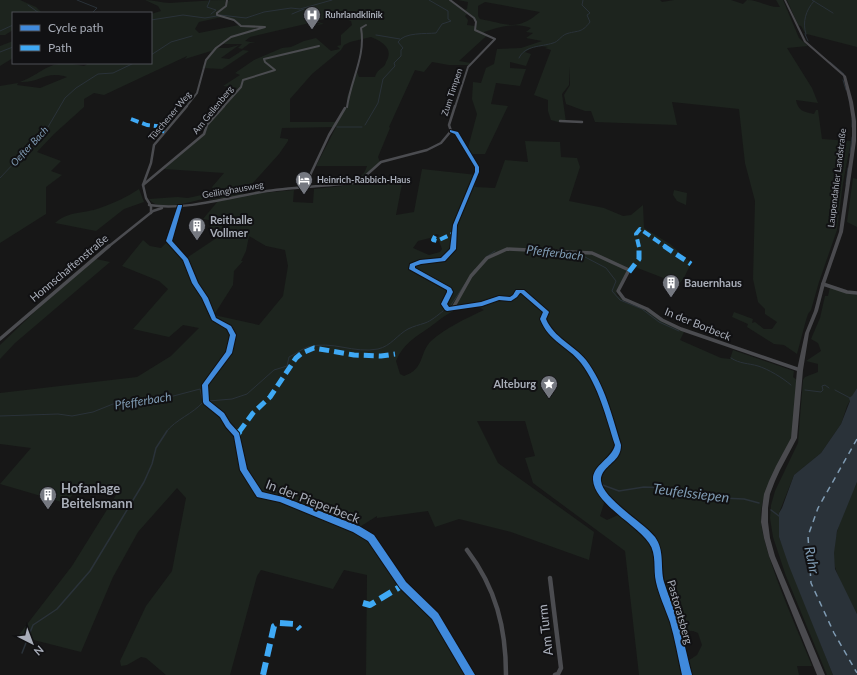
<svg xmlns="http://www.w3.org/2000/svg" width="857" height="675" font-family="Lato,sans-serif">
	<style>
		.green { fill: #1d241e; fill-rule: evenodd }
		.water { fill: #2a3239 }
		.lines { fill: none; stroke-linecap: round; stroke-linejoin: round }
		.stream-far1 { stroke: #2a3239; stroke-width: 1 }
		.stream { stroke: #2a3239; stroke-width: 1.5 }
		.ferry { stroke: #7f9bb3; stroke-width: 1.5; stroke-dasharray: 6 5; stroke-linecap: butt }
		.minor-far3 { stroke: #4b4c50; stroke-width: 2 }
		.minor-far2 { stroke: #4b4c50; stroke-width: 2.5 }
		.minor-far1 { stroke: #4b4c50; stroke-width: 3.5 }
		.minor { stroke: #4b4c50; stroke-width: 4.5 }
		.secondary { fill: #4a4a4e; fill-rule: evenodd }
		.quiet-far2 { stroke: #3fa9f5; stroke-width: 4; stroke-dasharray: 8 4; stroke-linecap: butt }
		.quiet-far1 { stroke: #3fa9f5; stroke-width: 5; stroke-dasharray: 10 5; stroke-linecap: butt }
		.quiet { stroke: #3fa9f5; stroke-width: 6; stroke-dasharray: 13 6; stroke-linecap: butt }
		.cycleway-casing { stroke: #111113; stroke-width: 2 }
		.cycleway { fill: #408adc; fill-rule: evenodd }
		.labels { text-anchor: middle; stroke-width: 4; stroke-linejoin: round; paint-order: stroke }
		.far-poi-label { font-size: 9px; font-weight: bold; fill: #a8adb8; stroke: #111113; text-anchor: start }
		.far-street-label { font-size: 9px; fill: #a8adb8; stroke: #111113 }
		.far-water-label { font-size: 10px; font-style: italic; fill: #7f9bb3; stroke: #111113 }
		.poi-label { font-size: 11px; font-weight: bold; fill: #a8adb8; stroke: #111113; text-anchor: start }
		.street-label { font-size: 11px; fill: #a8adb8; stroke: #111113 }
		.water-label { font-size: 12px; font-style: italic; fill: #7f9bb3; stroke: #111113 }
		.near-poi-label { font-size: 13px; font-weight: bold; fill: #a8adb8; stroke: #111113; text-anchor: start }
		.near-street-label { font-size: 13px; fill: #a8adb8; stroke: #111113 }
		.near-water-label { font-size: 14px; font-style: italic; fill: #7f9bb3; stroke: #111113 }
	</style>
	<rect width="100%" height="100%" fill="#171717"/>
	<g class="green">
		<path d="M 0,0 L 20,0 L 36,7 L 42,13 L 13,13 L 13,30 L 5,35 L 0,35 Z"/>
		<path d="M 145,0 C 154,0 162,3 170,3 C 189,2 207,0 226,0 L 225,2 L 230,0 L 449,0 L 467,14 L 465,16 L 468,20 L 467,25 L 475,26 L 476,20 L 465,10 L 467,9 L 468,2 L 458,0 L 660,0 L 662,2 L 674,0 L 731,0 L 743,4 L 747,0 C 759,0 768,8 780,7 L 776,0 L 783,0 L 799,38 L 808,46 L 787,48 L 812,88 L 818,103 L 796,100 C 798,111 804,112 814,114 L 816,110 L 818,110 L 822,139 L 851,141 L 843,183 L 837,230 L 819,282 L 811,310 L 808,314 L 806,320 L 797,354 L 784,345 L 774,344 L 747,327 L 748,324 L 732,317 L 734,312 L 753,319 L 752,323 L 755,322 L 764,329 L 772,329 L 777,322 L 765,314 L 765,309 L 758,302 L 753,279 L 755,201 L 745,163 L 739,109 L 672,102 L 677,125 L 595,122 L 591,111 L 585,111 L 566,104 L 564,95 L 570,85 L 570,67 L 569,85 L 562,94 L 566,122 L 558,122 L 551,120 L 548,111 L 548,100 L 534,95 L 551,50 L 545,48 L 548,47 C 540,45 532,47 525,52 L 531,54 L 526,66 L 510,62 L 510,68 L 526,69 L 520,86 L 496,83 L 491,104 L 508,106 L 485,154 L 471,154 L 468,148 L 477,114 L 472,99 L 473,82 L 481,83 L 486,68 L 494,64 L 497,49 L 521,48 L 542,41 L 526,38 L 533,33 L 526,32 L 531,28 C 516,22 499,27 484,32 L 487,36 L 483,39 L 459,61 L 471,63 L 469,65 L 449,65 L 432,62 L 424,72 L 415,70 L 389,127 L 390,128 L 378,157 L 380,162 C 361,180 358,182 332,185 L 332,183 C 347,181 362,183 367,166 L 316,166 L 336,127 L 282,128 L 280,138 L 288,139 L 288,141 L 279,154 L 242,195 L 294,190 L 293,202 L 313,203 L 314,189 L 343,186 L 359,181 L 364,184 L 402,184 L 396,215 L 414,212 L 422,169 L 477,175 L 475,187 L 495,188 L 505,160 L 528,162 L 525,141 L 560,142 L 561,157 L 577,158 L 580,167 L 569,201 L 604,208 L 623,216 L 631,215 L 643,205 L 644,228 L 670,244 L 691,263 L 684,278 L 679,284 L 635,267 C 627,271 621,283 616,291 L 617,295 L 624,301 L 645,310 L 684,332 L 680,340 L 721,358 L 730,359 L 733,350 L 794,371 L 793,377 L 797,380 C 795,398 797,421 791,438 C 781,463 765,483 761,511 C 757,543 799,632 812,666 L 797,666 L 799,675 L 639,675 L 625,551 L 533,483 L 525,458 L 535,456 L 525,421 L 477,421 L 498,463 L 594,532 L 589,560 L 511,532 L 459,519 L 435,527 L 428,511 L 377,518 L 377,516 L 358,528 L 291,502 L 289,505 L 363,534 L 381,557 L 401,590 L 420,604 L 433,617 L 465,675 L 366,675 L 367,575 L 344,570 L 333,589 L 261,570 L 257,576 L 230,675 L 166,675 L 146,658 L 141,657 L 127,665 L 121,666 L 120,661 L 146,606 L 172,571 L 186,498 L 177,488 L 138,532 L 113,577 L 81,652 L 18,636 L 72,566 L 118,492 L 79,488 L 65,503 L 0,484 L 31,448 L 0,444 L 0,393 L 137,377 L 171,356 L 199,328 L 183,325 L 169,337 L 133,329 L 168,289 L 159,281 L 122,266 L 143,240 L 150,246 L 161,248 L 168,241 L 185,259 L 221,235 L 208,230 L 214,221 L 203,219 L 218,201 L 238,196 L 209,200 L 214,191 L 212,187 L 224,173 L 164,169 L 206,132 L 207,127 L 237,88 L 223,86 L 240,75 L 235,73 L 254,60 L 282,48 L 291,47 L 304,41 L 316,38 L 331,51 L 340,49 L 337,46 L 341,45 L 341,35 L 352,25 L 351,21 L 336,16 L 316,21 L 324,24 L 316,25 L 321,23 L 311,23 L 316,23 L 314,22 L 250,37 L 245,41 L 256,43 L 250,43 L 242,49 L 238,48 L 242,44 L 219,44 L 217,48 L 228,48 L 239,45 L 221,58 L 229,59 L 243,50 L 249,51 L 222,69 L 202,68 L 211,51 L 185,59 L 187,56 L 104,95 L 94,93 L 84,99 L 84,107 L 54,134 L 37,152 L 61,161 L 51,171 L 62,175 L 46,187 L 46,214 L 0,243 L 0,86 L 18,83 L 17,85 L 40,88 L 67,77 C 46,70 40,83 20,82 C 49,70 48,58 84,66 L 89,63 L 151,63 L 151,14 L 161,11 L 158,6 ZM 485,2 L 540,12 C 516,32 508,24 480,19 L 478,16 L 478,6 ZM 222,17 L 237,22 L 239,25 L 199,33 L 195,29 L 199,22 ZM 371,37 C 383,42 394,49 386,62 C 386,63 384,67 383,67 C 379,70 377,71 375,77 L 359,77 L 357,72 L 347,97 L 347,105 L 335,122 L 290,122 L 290,99 L 312,74 L 341,50 L 344,45 L 350,42 ZM 436,234 L 439,235 L 435,240 L 439,241 L 442,249 L 440,252 L 429,255 L 413,248 L 418,241 L 430,238 ZM 249,236 L 266,246 L 285,250 L 288,266 L 283,296 L 259,325 L 214,315 L 233,285 L 234,271 L 243,261 L 241,261 L 246,251 ZM 477,306 L 484,310 C 465,319 447,327 431,341 C 419,353 425,369 404,376 L 400,374 L 396,361 C 403,344 415,337 430,327 C 449,313 453,308 477,306 ZM 606,497 L 618,507 L 618,515 L 607,520 L 600,516 ZM 674,630 L 693,631 L 698,633 L 702,645 L 697,655 L 683,664 Z"/>
		<path d="M 787,0 L 857,0 L 857,47 L 803,33 L 805,33 L 801,26 L 798,25 Z"/>
		<path d="M 13,41 L 13,58 L 0,66 L 0,46 Z"/>
		<path d="M 853,178 L 857,179 L 857,227 L 847,222 Z"/>
		<path d="M 139,189 L 144,202 L 124,209 L 96,231 L 55,223 C 68,211 83,214 100,208 C 114,203 127,197 139,189 Z"/>
		<path d="M 674,190 L 687,193 L 686,205 L 677,201 L 673,195 Z"/>
		<path d="M 206,194 L 207,198 C 193,201 158,213 149,199 L 177,197 L 188,198 Z"/>
		<path d="M 96,259 L 110,262 L 15,343 L 0,359 L 0,345 L 45,302 Z"/>
		<path d="M 830,287 L 857,295 L 857,388 L 847,406 L 841,424 L 821,453 L 794,475 L 779,513 L 779,537 L 833,675 L 827,675 L 786,576 L 773,537 L 770,518 L 771,505 L 775,491 L 798,443 L 803,380 L 805,377 L 818,372 L 818,364 L 806,361 L 821,351 L 818,343 L 811,339 L 820,318 L 825,296 L 828,296 Z"/>
		<path d="M 857,482 L 857,614 C 850,600 841,585 836,570 C 827,544 846,506 857,482 Z"/>
	</g>
	<path class="water" d="M 857,388 L 857,482 L 837,531 L 834,553 L 835,569 L 857,614 L 857,675 L 833,675 L 789,566 L 779,537 L 779,513 L 782,508 L 794,475 L 821,453 L 841,424 L 850,401 L 849,398 L 852,396 Z"/>
	<g class="lines">
		<g class="stream-far1">
			<path d="M 77,0 L 97,8 L 92,13"/>
			<path d="M 210,0 L 207,7 L 216,10 L 211,14"/>
			<path d="M 812,0 L 833,13"/>
			<path d="M 28,5 L 39,13"/>
			<path d="M 292,14 L 304,9"/>
			<path d="M 220,15 L 246,18 L 264,12 L 291,8 L 300,9 L 332,0"/>
			<path d="M 151,20 L 183,15 L 205,18 L 217,16"/>
			<path d="M 0,31 L 13,25"/>
			<path d="M 805,34 L 808,41"/>
			<path d="M 806,34 C 802,22 806,10 814,1"/>
			<path d="M 376,35 L 400,39"/>
			<path d="M 0,52 L 13,47"/>
			<path d="M 151,55 L 171,42 L 192,36"/>
			<path d="M 519,58 C 525,45 541,47 553,43 C 558,42 561,36 566,34 C 577,30 581,34 590,22 L 587,15 L 590,13 L 582,5 L 583,0"/>
			<path d="M 830,62 L 844,74"/>
			<path d="M 843,80 L 846,90"/>
			<path d="M 852,119 L 852,127"/>
			<path d="M 365,125 L 378,103 L 383,79 L 395,66 L 394,63 L 401,56 L 401,50 L 403,48 L 398,42 C 404,32 426,34 436,33 L 442,24 L 451,21 L 448,19 L 448,11 L 429,0"/>
			<path d="M 337,127 L 362,127"/>
			<path d="M 850,153 L 852,137"/>
			<path d="M 0,178 L 48,127 L 65,98 L 76,88 L 98,74 L 113,73 L 134,63"/>
			<path d="M 846,184 L 848,168"/>
			<path d="M 583,254 L 585,257 L 606,268 L 616,281 L 612,291 L 620,300 L 642,309 L 659,322 L 679,331"/>
			<path d="M 486,257 L 495,251"/>
			<path d="M 451,305 L 475,269"/>
			<path d="M 731,358 C 740,364 748,363 758,366 C 768,369 783,378 791,385"/>
			<path d="M 805,390 L 821,392 L 823,390 L 822,386 L 825,385 L 829,388"/>
			<path d="M 835,390 L 850,398"/>
			<path d="M 209,401 L 232,399 L 247,394 L 274,370 L 287,366 L 289,357 C 296,354 301,349 308,347 C 332,340 354,354 378,349 C 391,346 397,335 408,329 C 414,326 419,325 425,323 C 431,321 438,315 443,311"/>
			<path d="M 0,416 L 58,414 L 72,416 L 93,412 L 113,404 L 162,399 L 200,389 L 203,402 C 193,414 176,419 166,432"/>
		</g>
		<g class="stream">
			<path d="M 600,484 L 619,491 L 644,487 L 668,488 L 681,492 L 703,493 L 722,498 L 744,499 L 759,503"/>
			<path d="M 771,510 L 779,516"/>
			<path d="M 22,653 L 33,625 L 57,609 L 90,571 L 144,482 L 152,464 L 156,448 L 167,431"/>
		</g>
		<path class="ferry" d="M 857,439 L 818,508 L 808,536 L 811,583 L 834,633 L 857,673"/>
		<g class="minor-far3">
			<path d="M 450,0 L 474,18 L 476,22 L 475,30 L 495,39 L 468,67 L 455,107"/>
			<path d="M 186,107 L 197,93 L 206,60 L 216,48 L 231,37 L 265,27 L 241,26 L 234,20 L 217,15 L 217,13 L 226,6 L 227,0"/>
			<path d="M 223,107 L 241,87 L 243,80 L 275,70 L 265,62 L 264,59 L 319,46"/>
			<path d="M 347,107 C 351,79 366,56 361,28 L 366,25"/>
		</g>
		<g class="minor-far2">
			<path d="M 560,121 L 582,122"/>
			<path d="M 451,131 L 449,125 L 455,106"/>
			<path d="M 451,131 L 457,133 L 477,167 L 477,172 L 455,225 L 453,247"/>
			<path d="M 143,185 L 204,134 L 207,125 L 224,106"/>
			<path d="M 304,188 L 329,135 L 345,108"/>
			<path d="M 149,205 C 186,211 230,197 267,191 C 296,187 325,186 353,183 L 363,178 L 381,162 L 427,150 L 441,143 L 451,131"/>
			<path d="M 151,213 L 151,206 L 146,198 L 143,185 L 151,163 L 154,145 L 187,106"/>
			<path d="M 108,247 L 153,211 L 162,208"/>
			<path d="M 174,247 L 169,241 L 180,206"/>
		</g>
		<g class="minor-far1">
			<path d="M 173,246 L 185,259 L 195,283 L 205,298 L 214,319 L 229,328 L 233,335 L 229,353 L 205,385 L 206,402 L 222,415 L 234,432"/>
			<path d="M 453,246 L 453,249 L 443,260 L 420,262 L 412,265 L 412,269 L 449,289 L 450,292 L 444,304 L 447,309 L 482,304 L 499,298 L 511,299 L 518,291 L 522,291 L 546,312 L 543,319 C 551,339 570,345 583,361 C 599,381 606,407 614,432"/>
			<path d="M 823,284 L 847,292 L 857,293"/>
			<path d="M 453,308 L 471,276 L 487,258 L 507,249 L 592,253 L 629,270 L 618,291 L 624,299 L 647,309 L 662,320 L 681,329 L 800,370"/>
			<path d="M 0,339 L 109,246"/>
		</g>
		<g class="minor">
			<path d="M 233,431 L 237,435 L 244,470 L 260,495 L 280,499 L 356,529 L 371,538 L 403,585 L 435,616 L 470,675"/>
			<path d="M 614,431 C 615,435 618,441 618,445 C 619,463 591,467 599,486 C 608,510 638,520 652,540 C 661,553 656,568 660,582 C 663,595 670,608 674,622 C 679,639 683,657 687,675"/>
			<path d="M 467,550 C 496,588 506,628 506,675"/>
			<path d="M 550,578 L 561,668 L 558,674 L 555,675"/>
		</g>
		<path class="secondary" d="M 784,0 L 786,0 L 806,41 L 846,76 L 853,102 L 856,121 L 856,141 L 843,232 L 825,284 L 818,311 L 809,333 L 803,370 L 797,438 L 780,470 L 775,481 L 770,494 L 768,508 L 768,522 L 770,538 L 775,556 L 825,675 L 817,675 L 769,556 L 764,538 L 761,522 L 762,508 L 764,494 L 769,481 L 776,466 L 791,438 L 797,370 L 805,333 L 814,311 L 821,284 L 839,232 L 852,141 L 852,121 L 849,102 L 843,76 L 804,42 Z"/>
		<g class="quiet-far2">
			<path d="M 131,119 L 147,125 L 163,127 L 162,133"/>
			<path d="M 435,236 L 433,240 L 437,241 L 454,233"/>
			<path d="M 639,247 L 636,234 L 640,229 L 666,247"/>
		</g>
		<g class="quiet-far1">
			<path d="M 664,246 L 691,264"/>
			<path d="M 629,272 L 639,259 L 639,246"/>
			<path d="M 239,432 L 253,413 L 270,397 L 296,358 L 302,353 L 314,348 L 354,355 L 381,356 L 395,354"/>
		</g>
		<g class="quiet">
			<path d="M 237,435 L 240,431"/>
			<path d="M 363,603 L 370,605 L 403,585"/>
			<path d="M 263,675 L 274,626 L 279,623 L 295,624 L 300,629"/>
		</g>
		<defs>
			<g id="cycleway">
				<path d="M 450,130 L 458,132 L 479,167 L 479,172 L 457,225 L 456,249 L 445,261 L 421,264 L 415,266 L 415,268 L 451,288 L 453,292 L 447,304 L 449,307 L 481,302 L 499,296 L 510,297 L 513,295 L 516,290 L 524,290 L 548,311 L 549,312 L 546,319 C 554,338 574,345 586,360 C 605,385 612,416 621,445 C 621,449 620,453 618,456 C 613,464 600,470 601,481 C 603,499 643,522 655,537 C 665,551 660,567 664,582 C 668,595 674,608 678,622 C 684,639 687,657 692,675 L 682,675 C 678,657 675,639 670,622 C 665,608 659,595 656,582 C 653,569 657,554 649,543 C 636,524 595,504 593,480 C 592,465 612,459 615,445 C 606,417 599,387 581,363 C 568,346 549,342 540,319 L 543,312 L 521,293 L 520,293 L 517,297 L 511,301 L 499,300 L 482,306 L 447,311 L 445,310 L 441,304 L 447,292 L 447,290 L 409,269 L 410,264 L 420,260 L 441,258 L 450,249 L 453,225 L 475,172 L 475,167 L 455,134 L 450,132 Z"/>
				<path d="M 178,205 L 182,205 L 182,206 L 172,241 L 188,259 L 198,283 L 208,298 L 216,318 L 231,326 L 236,335 L 232,353 L 208,385 L 209,401 L 224,413 L 230,423 L 239,433 L 247,469 L 262,492 L 283,497 L 359,526 L 374,535 L 406,582 L 438,613 L 475,675 L 465,675 L 432,619 L 400,588 L 368,541 L 353,532 L 280,502 L 257,497 L 240,470 L 234,436 L 226,427 L 220,417 L 204,404 L 203,402 L 202,385 L 226,352 L 230,335 L 227,329 L 212,320 L 202,298 L 192,283 L 183,260 L 166,241 Z"/>
			</g>
		</defs>
		<use href="#cycleway" class="cycleway-casing"/>
		<use href="#cycleway" class="cycleway"/>
	</g>
	<defs>
		<symbol id="hospital-pin" viewBox="-11 -11 22 30"><path d="M0 17L-7.5 6A9.5 9.5 0 1 1 7.5 6Z" fill="#757880" stroke="#111113"/><path d="M-5-5h3v3.5h4V-5h3V5h-3V1.5h-4V5h-3Z" fill="#fff"/></symbol>
		<symbol id="hotel-pin" viewBox="-11 -11 22 30"><path d="M0 17L-7.5 6A9.5 9.5 0 1 1 7.5 6Z" fill="#757880" stroke="#111113"/><path d="M-6-4.5h1.5V1H6V5H4.5V3h-9V5H-6ZM-4 0a1.8 1.8 0 1 1 3.6 0ZM.5 0V-2.5h3Q6-2.5 6 0Z" fill="#fff"/></symbol>
		<symbol id="building-pin" viewBox="-11 -11 22 30"><path d="M0 17L-7.5 6A9.5 9.5 0 1 1 7.5 6Z" fill="#757880" stroke="#111113"/><path d="M-4-6H4V6H1V3H-1V6H-4ZM-2.5-4.3h1.7v1.8h-1.7ZM.8-4.3h1.7v1.8H.8ZM-2.5-1h1.7V.8h-1.7ZM.8-1h1.7V.8H.8Z" fill="#fff"/></symbol>
		<symbol id="sight-pin" viewBox="-11 -11 22 30"><path d="M0 17L-7.5 6A9.5 9.5 0 1 1 7.5 6Z" fill="#757880" stroke="#111113"/><path d="M0-6L1.8-2.2L6-1.7L2.9 1.2L3.7 5.4L0 3.3L-3.7 5.4L-2.9 1.2L-6-1.7L-1.8-2.2Z" fill="#fff"/></symbol>
	</defs>
	<g fill-rule="evenodd">
		<use href="#hospital-pin" x="302" y="5" width="20" height="27"/>
		<use href="#hotel-pin" x="294" y="170" width="20" height="27"/>
		<use href="#building-pin" x="187" y="216" width="20" height="27"/>
		<use href="#building-pin" x="661" y="273" width="20" height="27"/>
		<use href="#sight-pin" x="539" y="374" width="20" height="27"/>
		<use href="#building-pin" x="38" y="485" width="20" height="27"/>
	</g>
	<g class="labels">
		<g class="far-poi-label">
			<text x="325" y="18">Ruhrlandklinik</text>
			<text x="317" y="183">Heinrich-Rabbich-Haus</text>
		</g>
		<g class="far-street-label">
			<text transform="translate(452 92) rotate(-72)" y="3">Zum Timpen</text>
			<text transform="translate(213 110) rotate(-51)" y="3">Am Gellenberg</text>
			<text transform="translate(170 116) rotate(-50)" y="3">Tüschener Weg</text>
			<text transform="translate(837 178) rotate(-83)" y="3">Laupendahler Landstraße</text>
			<text transform="translate(233 190) rotate(-10)" y="3">Geilinghausweg</text>
		</g>
		<g class="far-water-label">
			<text transform="translate(29 146) rotate(-47)" y="4">Oefter Bach</text>
		</g>
		<g class="poi-label">
			<text x="210" y="224">Reithalle<tspan x="210" dy="13">Vollmer</tspan></text>
			<text x="684" y="287">Bauernhaus</text>
			<text x="536" y="388" text-anchor="end">Alteburg</text>
		</g>
		<g class="street-label">
			<text transform="translate(69 268) rotate(-40)" y="4">Honnschaftenstraße</text>
			<text transform="translate(698 324) rotate(22)" y="4">In der Borbeck</text>
			<text transform="translate(680 612) rotate(74)" y="4">Pastoratsberg</text>
		</g>
		<g class="water-label">
			<text transform="translate(555 253) rotate(7)" y="4">Pfefferbach</text>
			<text transform="translate(143 401) rotate(-9)" y="4">Pfefferbach</text>
		</g>
		<g class="near-poi-label">
			<text x="61" y="493">Hofanlage<tspan x="61" dy="15">Beitelsmann</tspan></text>
		</g>
		<g class="near-street-label">
			<text transform="translate(313 501) rotate(21)" y="5">In der Pieperbeck</text>
			<text transform="translate(545 630) rotate(-97)" y="5">Am Turm</text>
		</g>
		<g class="near-water-label">
			<text transform="translate(691 493) rotate(7)" y="5">Teufelssiepen</text>
			<text transform="translate(812 560) rotate(78)" y="5">Ruhr</text>
		</g>
	</g>
	<rect x="12" y="12" width="140" height="52" fill="#111113" stroke="#4d4f55"/>
	<rect x="20" y="25" width="20" height="6" fill="#408adc" stroke="#4d4f55"/>
	<text x="48" y="32" font-size="12" fill="#a8adb8">Cycle path</text>
	<rect x="20" y="45" width="20" height="6" fill="#3fa9f5" stroke="#4d4f55"/>
	<text x="48" y="52" font-size="12" fill="#a8adb8">Path</text>
	<g transform="translate(32 643) rotate(138)" stroke="#111113" stroke-width="3" paint-order="stroke">
	<path d="M0-3L7 15L0 10L-7 15Z" fill="#a8adb8"/>
	<text y="-6" font-size="11" font-weight="bold" text-anchor="middle" fill="#a8adb8">N</text>
	</g>
</svg>
